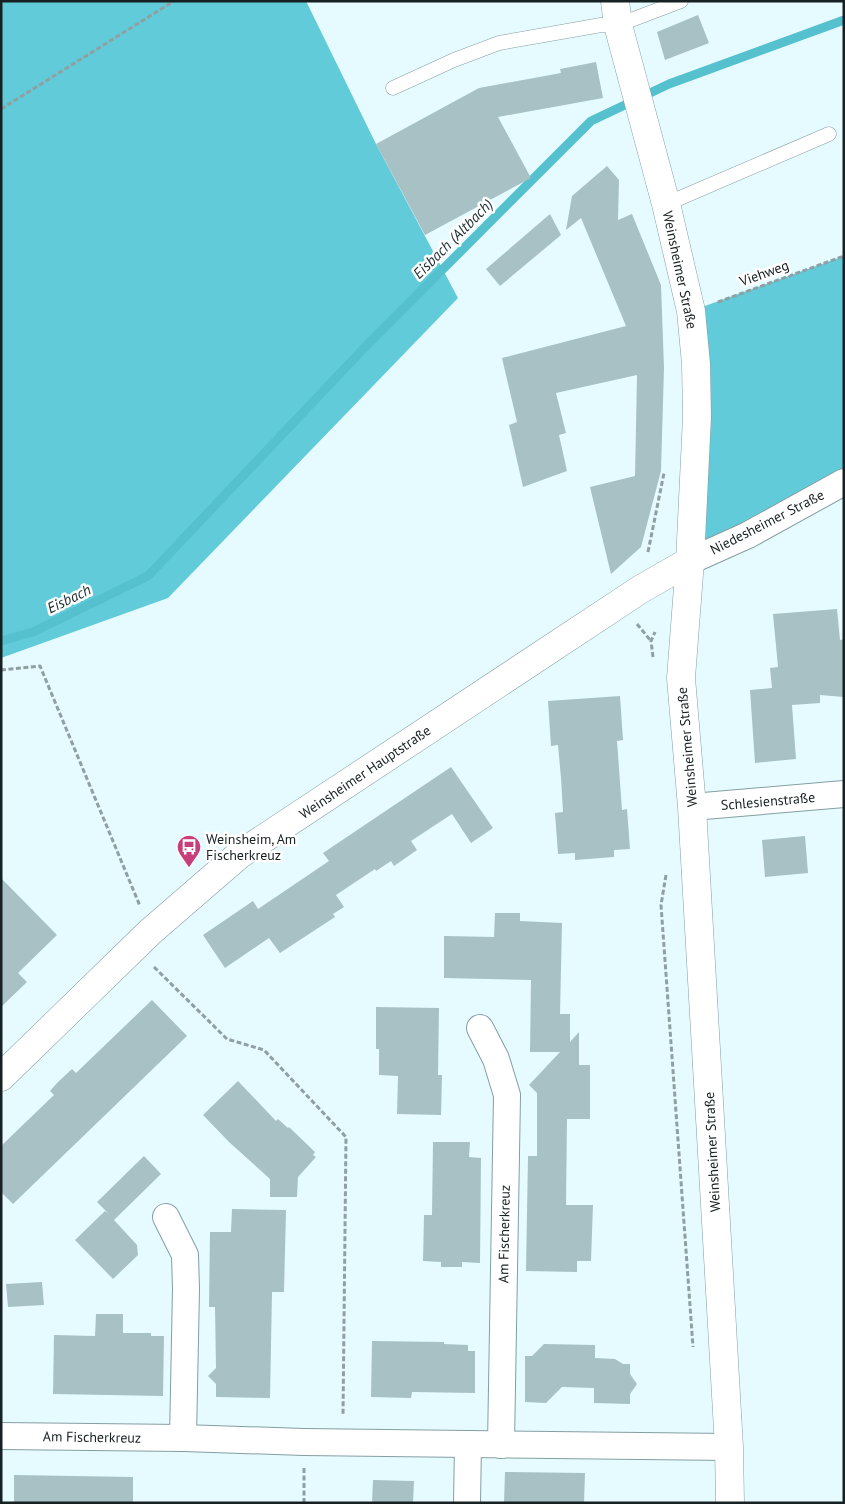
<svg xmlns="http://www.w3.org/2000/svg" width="845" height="1504" font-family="'PT Sans',sans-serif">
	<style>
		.forest { fill: #62cbda }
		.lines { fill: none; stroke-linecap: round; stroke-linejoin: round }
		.stream { stroke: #55c0ce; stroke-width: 9 }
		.building { fill: #a7c1c5 }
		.service-casing { stroke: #849ea2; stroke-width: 15 }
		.minor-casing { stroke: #849ea2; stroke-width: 28 }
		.tertiary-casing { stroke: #849ea2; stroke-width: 29 }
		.secondary-casing { stroke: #849ea2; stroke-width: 29 }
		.path { stroke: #8f9fa2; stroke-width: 3; stroke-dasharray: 5 2.5; stroke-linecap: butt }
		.service { stroke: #fff; stroke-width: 14 }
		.minor { stroke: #fff; stroke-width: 26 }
		.tertiary { stroke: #fff; stroke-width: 28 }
		.secondary { stroke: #fff; stroke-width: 28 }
		.labels { text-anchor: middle; stroke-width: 5; stroke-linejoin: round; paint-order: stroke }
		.street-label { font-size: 14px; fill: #172022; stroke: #fff }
		.poi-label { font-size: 14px; fill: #172022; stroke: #fff; text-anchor: start }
		.water-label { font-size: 15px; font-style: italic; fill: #1a2d30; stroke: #fff }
	</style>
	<rect width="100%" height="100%" fill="#e6fbff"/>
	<g class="forest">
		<path d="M 1,1 L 306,1 L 376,144 L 458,298 L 168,598 L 1,658 Z"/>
		<path d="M 844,256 L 844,482 L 690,561 L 691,311 Z"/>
	</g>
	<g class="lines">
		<path class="stream" d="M 1,641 L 33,632 L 148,576 L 365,347 L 591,121 L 669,84 L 844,20"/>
	</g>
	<g class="building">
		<path d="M 698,15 L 709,43 L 665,60 L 657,32 Z"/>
		<path d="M 596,62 L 603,98 L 498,117 L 531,178 L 425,235 L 376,144 L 479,88 L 561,73 L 560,69 Z"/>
		<path d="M 607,166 L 619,180 L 618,220 L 632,214 L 661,285 L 664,368 L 661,471 L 641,547 L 611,574 L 590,487 L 635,476 L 637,375 L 556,393 L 566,433 L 559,435 L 567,471 L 523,487 L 509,425 L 517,422 L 502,358 L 626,326 L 581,218 L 566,230 L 572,196 Z"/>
		<path d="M 550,214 L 561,235 L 500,286 L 486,269 Z"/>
		<path d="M 837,609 L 840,640 L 844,639 L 844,697 L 820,695 L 820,703 L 792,705 L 796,759 L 755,763 L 750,690 L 772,688 L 770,668 L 778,667 L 773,614 Z"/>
		<path d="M 620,696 L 623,740 L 617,741 L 622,810 L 627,809 L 630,849 L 614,850 L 614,857 L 575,860 L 575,853 L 558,854 L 555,813 L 563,812 L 561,778 L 558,745 L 551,746 L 548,701 Z"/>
		<path d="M 451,767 L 493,828 L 471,843 L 452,814 L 411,841 L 417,850 L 394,866 L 391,861 L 376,871 L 375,869 L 336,895 L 344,907 L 333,914 L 335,917 L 280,953 L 269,938 L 225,968 L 203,935 L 253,901 L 258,909 L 329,861 L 323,853 Z"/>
		<path d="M 805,836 L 808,873 L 765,877 L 762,840 Z"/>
		<path d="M 1,878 L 57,935 L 18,973 L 27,982 L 1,1007 Z"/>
		<path d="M 495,913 L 520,913 L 520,921 L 562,923 L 560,1014 L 570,1014 L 570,1042 L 579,1032 L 579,1065 L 590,1065 L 590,1119 L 567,1119 L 566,1205 L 593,1205 L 591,1261 L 577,1261 L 577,1272 L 526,1271 L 528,1156 L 537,1156 L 537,1093 L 529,1085 L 560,1052 L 530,1052 L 531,980 L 444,978 L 444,936 L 494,937 Z"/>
		<path d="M 152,1000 L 187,1036 L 13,1204 L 1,1192 L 1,1146 L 54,1095 L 50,1091 L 57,1083 L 72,1069 L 76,1073 Z"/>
		<path d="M 376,1007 L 439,1008 L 438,1075 L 442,1075 L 441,1115 L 397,1114 L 398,1076 L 379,1075 L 379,1049 L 376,1049 Z"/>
		<path d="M 238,1081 L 276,1121 L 278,1119 L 288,1128 L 289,1127 L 315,1152 L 313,1155 L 316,1157 L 298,1177 L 297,1197 L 270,1197 L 270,1179 L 229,1142 L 203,1115 Z"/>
		<path d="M 433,1142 L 470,1142 L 469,1157 L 481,1158 L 480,1263 L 462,1262 L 462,1267 L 441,1267 L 441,1262 L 423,1261 L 424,1215 L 432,1215 Z"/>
		<path d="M 144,1156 L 161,1174 L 114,1220 L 137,1245 L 138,1255 L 113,1279 L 75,1240 L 105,1211 L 109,1214 L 97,1202 Z"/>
		<path d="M 232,1209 L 286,1210 L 284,1292 L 272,1292 L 270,1398 L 216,1397 L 216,1384 L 208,1376 L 216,1368 L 215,1307 L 209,1307 L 210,1232 L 231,1232 Z"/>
		<path d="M 42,1282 L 44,1305 L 8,1307 L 6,1284 Z"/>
		<path d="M 96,1314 L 123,1314 L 123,1333 L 151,1333 L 151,1336 L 164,1336 L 163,1396 L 53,1394 L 54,1335 L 95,1336 Z"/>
		<path d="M 372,1341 L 444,1342 L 444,1344 L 468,1345 L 468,1351 L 475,1351 L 475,1393 L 412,1392 L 411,1398 L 371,1397 Z"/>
		<path d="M 544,1344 L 595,1345 L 595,1358 L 615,1359 L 623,1364 L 630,1364 L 630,1374 L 637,1384 L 630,1394 L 630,1404 L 594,1403 L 594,1388 L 562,1387 L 546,1403 L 525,1402 L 525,1356 L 532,1356 Z"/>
		<path d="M 505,1472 L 585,1473 L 584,1503 L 504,1503 Z"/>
		<path d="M 14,1475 L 133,1477 L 133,1503 L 14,1503 Z"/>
		<path d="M 373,1480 L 414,1481 L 413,1503 L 372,1503 Z"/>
	</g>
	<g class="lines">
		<defs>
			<g id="service">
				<path d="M 393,88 L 454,60 L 499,43 L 601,25 L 618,25 L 681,1"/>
				<path d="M 666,204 L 829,134"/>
			</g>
			<g id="minor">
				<path d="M 690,561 L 748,535 L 844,482"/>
				<path d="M 692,807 L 844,794"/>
				<path d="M 480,1028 L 496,1059 L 507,1095 L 501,1445"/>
				<path d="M 166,1217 L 185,1255 L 186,1289 L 183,1438"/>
				<path d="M 1,1436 L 183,1438 L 304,1442 L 729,1447"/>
				<path d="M 467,1503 L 468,1444"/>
			</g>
			<path id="tertiary" d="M 1,1077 L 150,932 L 239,855 L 641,589 L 690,561"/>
			<path id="secondary" d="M 615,1 L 618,25 L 666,204 L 691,311 L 696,364 L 697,417 L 690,561 L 681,678 L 692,807 L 729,1447 L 730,1503"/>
		</defs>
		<use href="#service" class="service-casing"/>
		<use href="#minor" class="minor-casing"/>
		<use href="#tertiary" class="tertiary-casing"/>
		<use href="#secondary" class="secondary-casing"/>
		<g class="path">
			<path d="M 1,109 L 174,1"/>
			<path d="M 718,302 L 844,256"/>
			<path d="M 648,552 L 664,473"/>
			<path d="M 637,624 L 651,641"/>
			<path d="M 653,657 L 651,641 L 655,632"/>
			<path d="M 1,670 L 40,666 L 140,906"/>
			<path d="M 666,875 L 661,905 L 693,1347"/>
			<path d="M 154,967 L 227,1039 L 264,1050 L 346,1137 L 343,1416"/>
			<path d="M 304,1503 L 304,1468"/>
		</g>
		<use href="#service" class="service"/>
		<use href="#minor" class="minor"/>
		<use href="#tertiary" class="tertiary"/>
		<use href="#secondary" class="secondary"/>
	</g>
	<defs>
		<symbol id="bus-pin" viewBox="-11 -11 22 30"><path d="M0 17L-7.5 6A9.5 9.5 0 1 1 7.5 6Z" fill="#c73f7a" stroke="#fff"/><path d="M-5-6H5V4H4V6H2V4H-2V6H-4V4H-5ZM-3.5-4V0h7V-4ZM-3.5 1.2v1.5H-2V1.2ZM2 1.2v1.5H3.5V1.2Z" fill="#fff"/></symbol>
	</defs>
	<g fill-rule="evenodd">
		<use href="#bus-pin" x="175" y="833" width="28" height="38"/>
	</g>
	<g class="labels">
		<g class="street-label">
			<text transform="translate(680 270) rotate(78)" y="5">Weinsheimer Straße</text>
			<text transform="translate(764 273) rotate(-20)" y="5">Viehweg</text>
			<text transform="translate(767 522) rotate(-27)" y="5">Niedesheimer Straße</text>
			<text transform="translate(687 747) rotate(-95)" y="5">Weinsheimer Straße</text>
			<text transform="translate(365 772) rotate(-34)" y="5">Weinsheimer Hauptstraße</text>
			<text transform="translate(768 801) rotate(-5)" y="5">Schlesienstraße</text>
			<text transform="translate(712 1152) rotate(-93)" y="5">Weinsheimer Straße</text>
			<text transform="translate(504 1234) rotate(-89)" y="5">Am Fischerkreuz</text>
			<text transform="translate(92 1437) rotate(1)" y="5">Am Fischerkreuz</text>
		</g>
		<g class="poi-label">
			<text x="206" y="844">Weinsheim, Am<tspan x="206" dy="16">Fischerkreuz</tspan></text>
		</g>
		<g class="water-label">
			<text transform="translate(453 239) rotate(-45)" y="5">Eisbach (Altbach)</text>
			<text transform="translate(69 599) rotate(-26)" y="5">Eisbach</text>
		</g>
	</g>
	<rect width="845" height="1504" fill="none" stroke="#172022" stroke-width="5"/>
</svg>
